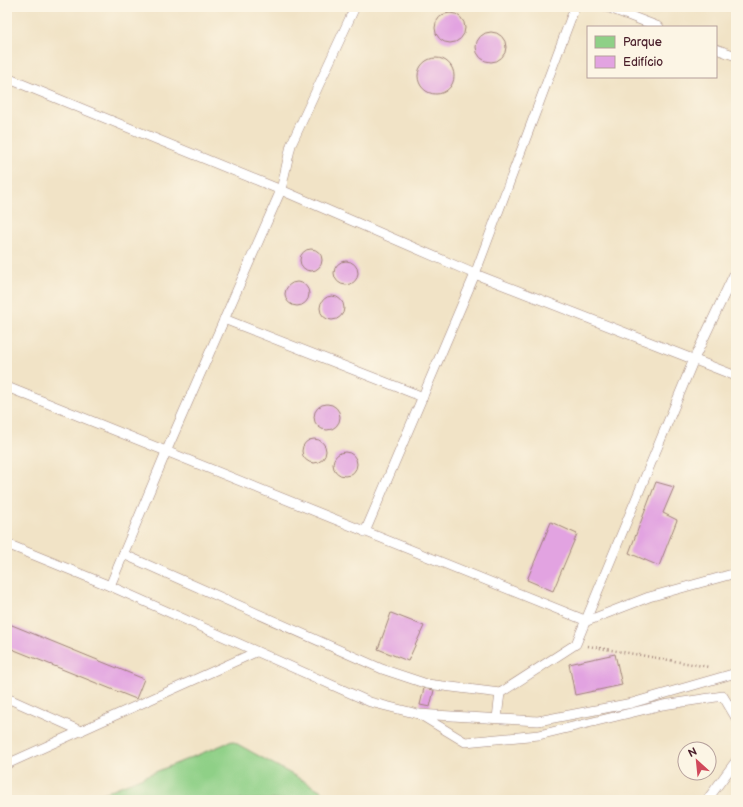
<svg xmlns="http://www.w3.org/2000/svg" width="743" height="807" font-family="'Balsamiq Sans',sans-serif">
	<style>
		.green { fill: #8fd087; stroke: #6c7859 }
		.building { fill: #e2a3e1 }
		.lines { fill: none; stroke-linecap: round; stroke-linejoin: round }
		.lane-casing { stroke: #9e8178; stroke-width: 10 }
		.path { stroke: #9e8178; stroke-width: 2.5; stroke-dasharray: 1 3; stroke-linecap: butt }
		.lane { stroke: #fff; stroke-width: 9 }
	</style>
	<rect width="100%" height="100%" fill="#fcf5e5"/>
	<filter id="ink" filterUnits="userSpaceOnUse"><feTurbulence type="fractalNoise" baseFrequency=".025" numOctaves="2"/><feDisplacementMap in="SourceGraphic" scale="8" xChannelSelector="R" yChannelSelector="G"/><feConvolveMatrix kernelMatrix="1 2 1 2 8 2 1 2 1" color-interpolation-filters="sRGB"/></filter>
	<filter id="wash" filterUnits="userSpaceOnUse"><feTurbulence type="fractalNoise" baseFrequency=".012" numOctaves="4" result="noise"/><feDisplacementMap in="SourceGraphic" scale="16" xChannelSelector="R" yChannelSelector="G"/><feGaussianBlur stdDeviation="0.9" result="paint"/><feColorMatrix in="noise" values="0 0 0 0 0 0 0 0 0 0 0 0 0 0 0 0 0 1.4 0 .05"/><feComposite in="paint" operator="in"/></filter>
	<g filter="url(#wash)">
		<rect width="100%" height="100%" fill="#f1e3c6"/>
		<path class="green" d="M 232,741 L 338,800 L 86,800 Z"/>
		<g id="blocks">
			<g class="building">
				<circle cx="450" cy="28" r="15"/>
				<circle cx="491" cy="47" r="15"/>
				<circle cx="436" cy="76" r="18"/>
				<circle cx="311" cy="260" r="11"/>
				<circle cx="346" cy="273" r="12"/>
				<circle cx="297" cy="294" r="12"/>
				<circle cx="332" cy="308" r="12"/>
				<circle cx="327" cy="417" r="13"/>
				<circle cx="314" cy="451" r="12"/>
				<circle cx="345" cy="464" r="12"/>
				<path d="M 656,482 L 674,487 L 663,513 L 677,520 L 659,566 L 629,553 Z"/>
				<path d="M 551,522 L 577,534 L 553,591 L 527,580 Z"/>
				<path d="M 391,613 L 424,626 L 408,661 L 378,649 Z"/>
				<path d="M 7,623 L 144,679 L 136,699 L 7,647 Z"/>
				<path d="M 615,654 L 622,685 L 575,695 L 569,664 Z"/>
				<path d="M 424,688 L 434,690 L 430,707 L 420,705 Z"/>
			</g>
		</g>
	</g>
	<g filter="url(#ink)">
		<use href="#blocks" fill-opacity="0" stroke="#9e8178" stroke-width="1"/>
		<g class="lines">
			<defs>
				<g id="lane">
					<path d="M 607,7 L 659,27"/>
					<path d="M 716,49 L 736,56"/>
					<path d="M 7,78 L 281,190 L 475,274 L 736,376"/>
					<path d="M 224,319 L 423,397"/>
					<path d="M 7,387 L 587,621 L 649,597 L 736,573"/>
					<path d="M 365,532 L 475,274 L 575,7"/>
					<path d="M 7,544 L 110,586 L 370,702 L 418,714 L 538,721 L 632,703 L 736,673"/>
					<path d="M 123,554 L 382,669 L 427,684 L 500,693 L 576,644 L 694,359 L 736,270"/>
					<path d="M 110,586 L 166,452 L 281,190 L 291,145 L 355,7"/>
					<path d="M 7,698 L 81,731"/>
					<path d="M 419,714 L 465,742 L 539,735 L 663,705 L 723,696 L 736,718"/>
					<path d="M 497,718 L 500,693"/>
					<path d="M 7,764 L 256,652"/>
					<path d="M 707,800 L 736,761"/>
				</g>
			</defs>
			<use href="#lane" class="lane-casing"/>
			<path class="path" d="M 588,646 L 709,667"/>
			<use href="#lane" class="lane"/>
		</g>
	</g>
	<rect width="743" height="807" fill="none" stroke="#fcf5e5" stroke-width="24"/>
	<rect x="587" y="26" width="130" height="52" fill="#fcf5e5" stroke="#b59f9b"/>
	<rect x="595" y="36" width="20" height="12" fill="#8fd087" stroke="#b59f9b"/>
	<text x="623" y="46" font-size="12" fill="#4a1f2b">Parque</text>
	<rect x="595" y="56" width="20" height="12" fill="#e2a3e1" stroke="#b59f9b"/>
	<text x="623" y="66" font-size="12" fill="#4a1f2b">Edifício</text>
	<g transform="translate(697 761) rotate(333)"><circle r="19" fill="#fcf5e5" stroke="#b59f9b"/>
	<path d="M0-3L7 15L0 10L-7 15Z" fill="#d1495b"/>
	<text y="-6" font-size="11" font-weight="bold" text-anchor="middle" fill="#4a1f2b">N</text>
	</g>
</svg>
